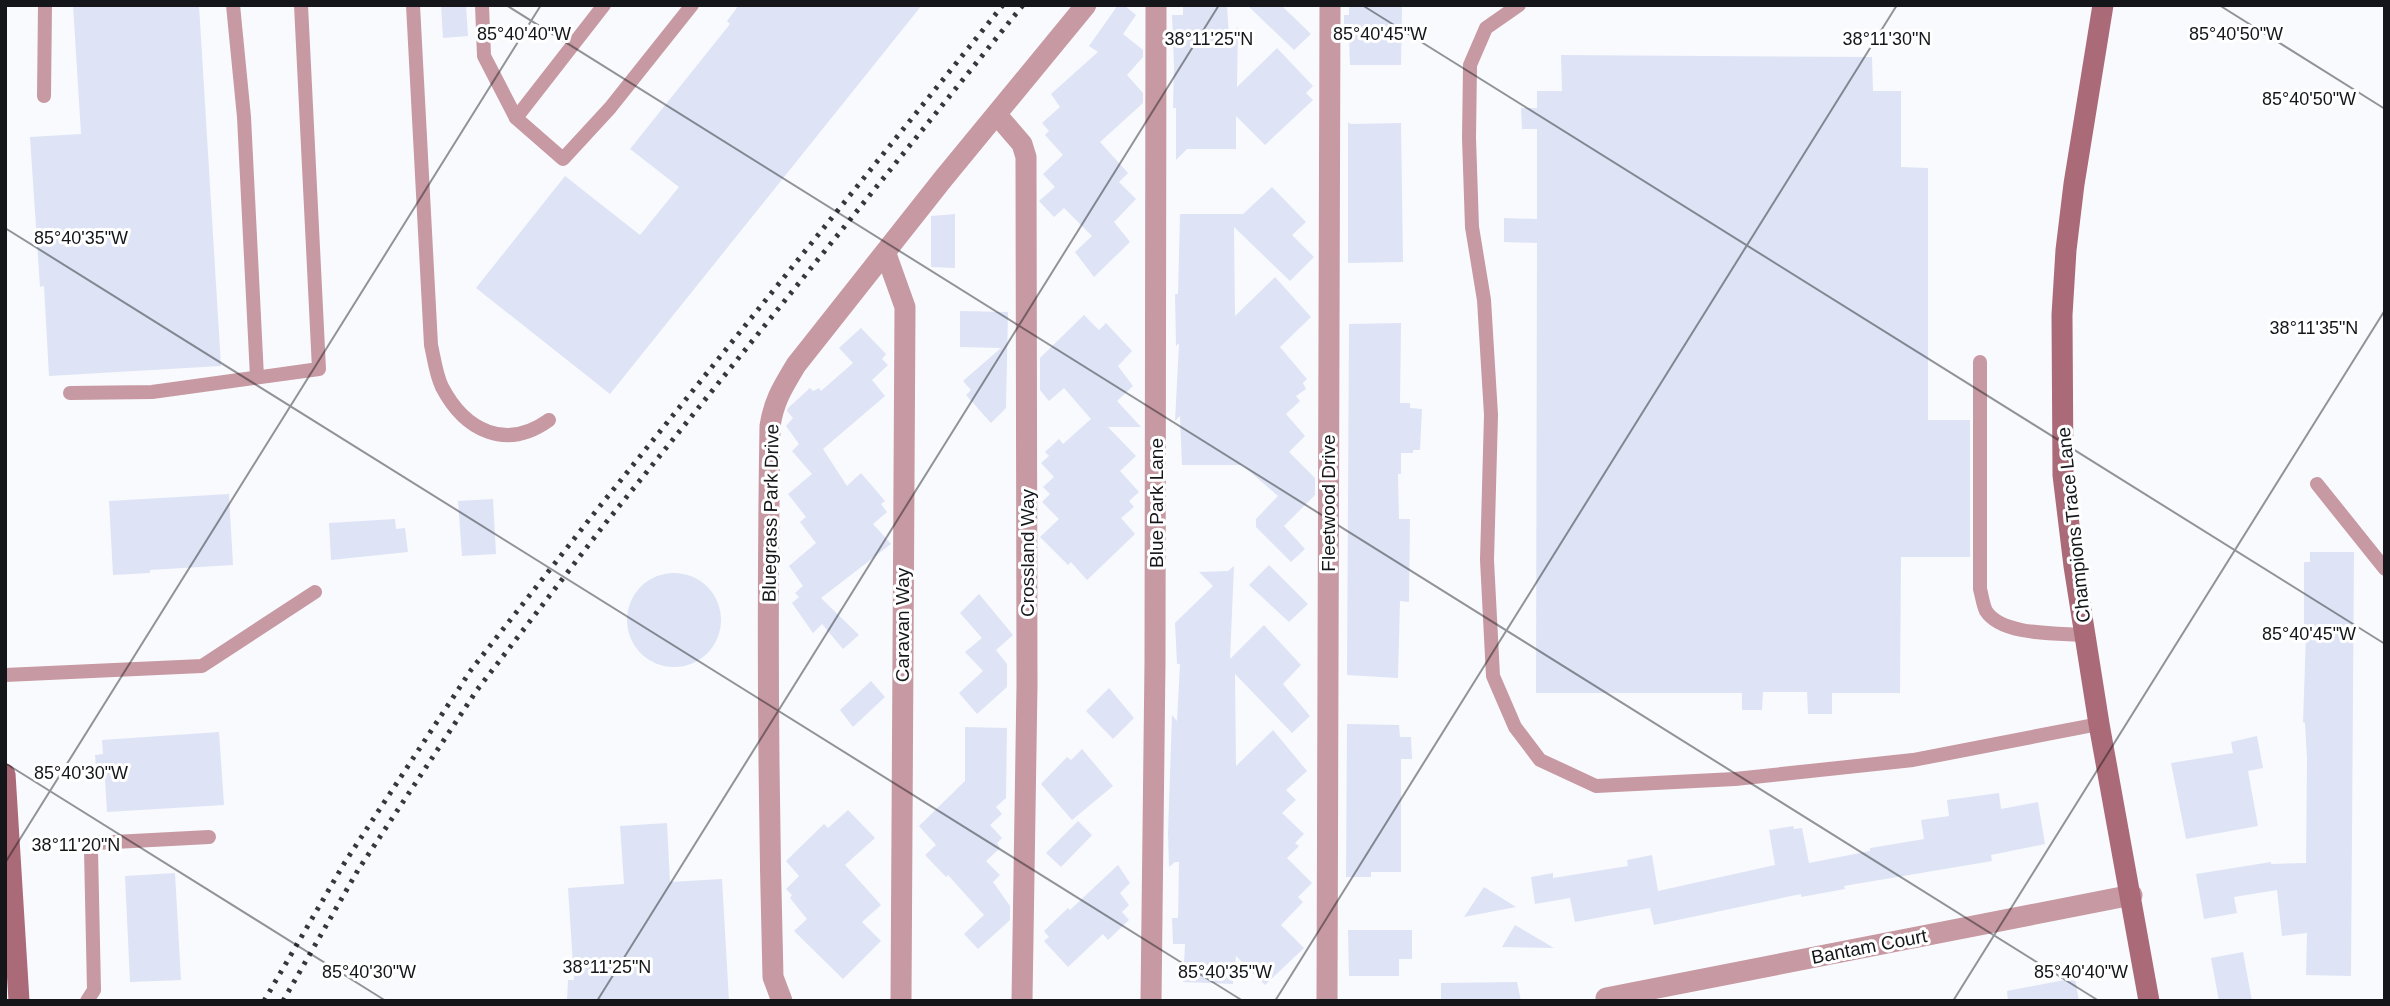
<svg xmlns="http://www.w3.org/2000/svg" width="2390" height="1006" font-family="Helvetica,sans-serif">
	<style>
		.building { fill: #dee4f6 }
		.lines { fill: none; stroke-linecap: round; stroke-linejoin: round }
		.lane { stroke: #c799a2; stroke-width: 14 }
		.street { stroke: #c799a2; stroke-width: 21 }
		.secondary { stroke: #ab6a78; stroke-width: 21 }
		.rail { stroke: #36373a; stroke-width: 5; stroke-dasharray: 3.5 7; stroke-linecap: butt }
		.ticks { fill: none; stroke: #151619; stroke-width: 2; stroke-opacity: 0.45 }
		.labels { text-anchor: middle; stroke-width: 6; stroke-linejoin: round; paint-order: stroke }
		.street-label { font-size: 19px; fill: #151619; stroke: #fff }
		.ticks-label { font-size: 18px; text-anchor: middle; fill: #151619; stroke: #fff; stroke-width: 6; stroke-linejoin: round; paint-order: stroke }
	</style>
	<rect width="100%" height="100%" fill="#f9fafe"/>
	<g class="building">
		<path d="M 73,5 L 199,5 L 221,366 L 49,376 L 44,286 L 40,287 L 30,137 L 81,134 Z"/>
		<path d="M 441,5 L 466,5 L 468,36 L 443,38 Z"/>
		<path d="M 739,5 L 922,5 L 610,394 L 476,288 L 565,176 L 640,235 L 679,187 L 630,149 L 730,24 L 727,21 Z"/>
		<path d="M 1118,5 L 1124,5 L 1136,15 L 1123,34 L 1143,50 L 1143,57 L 1127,75 L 1143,93 L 1143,103 L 1100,142 L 1128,173 L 1119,182 L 1136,199 L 1114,222 L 1130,242 L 1094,277 L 1075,252 L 1092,236 L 1064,208 L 1054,217 L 1039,201 L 1055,187 L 1043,174 L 1063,155 L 1045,135 L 1049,131 L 1042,123 L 1060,107 L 1051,94 L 1098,52 L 1089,46 Z"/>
		<path d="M 1183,5 L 1227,5 L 1229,38 L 1238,27 L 1237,87 L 1277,48 L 1313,86 L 1306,93 L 1313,100 L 1265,145 L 1236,116 L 1236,149 L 1187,149 L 1176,160 L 1176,108 L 1173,108 L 1174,66 L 1172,15 L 1183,15 Z"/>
		<path d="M 1247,5 L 1281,5 L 1311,34 L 1294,50 Z"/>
		<path d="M 1349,5 L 1402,5 L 1401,65 L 1350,65 L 1349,39 L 1344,39 L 1344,15 L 1349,15 Z"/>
		<path d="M 1561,55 L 1872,57 L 1873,91 L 1901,91 L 1901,167 L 1928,168 L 1928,420 L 1970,420 L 1970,557 L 1901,557 L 1900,693 L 1832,693 L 1832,714 L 1808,714 L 1807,692 L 1763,692 L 1762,710 L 1742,710 L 1742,693 L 1536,693 L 1537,243 L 1504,242 L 1504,218 L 1537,219 L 1537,129 L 1522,129 L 1521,108 L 1537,108 L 1537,91 L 1562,91 Z"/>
		<path d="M 1348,122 L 1351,124 L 1401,123 L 1403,262 L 1348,263 Z"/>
		<path d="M 1272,187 L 1306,222 L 1292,235 L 1314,257 L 1290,281 L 1234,227 L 1235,316 L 1275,277 L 1311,317 L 1280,347 L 1307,379 L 1303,383 L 1306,389 L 1296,396 L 1300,401 L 1286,414 L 1305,436 L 1289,452 L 1315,478 L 1315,495 L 1284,526 L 1305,549 L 1291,562 L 1256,527 L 1256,519 L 1278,496 L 1242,465 L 1182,465 L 1180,416 L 1175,421 L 1179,343 L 1176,346 L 1175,294 L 1178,294 L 1180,214 L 1243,214 Z"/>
		<path d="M 955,214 L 955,268 L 931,267 L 931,216 Z"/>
		<path d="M 960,311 L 1008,312 L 1006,408 L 991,423 L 966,395 L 971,390 L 963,381 L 1001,348 L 960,347 Z"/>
		<path d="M 1084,315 L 1099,330 L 1106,323 L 1132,351 L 1118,366 L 1133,386 L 1117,401 L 1141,427 L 1108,427 L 1136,456 L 1120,471 L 1139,492 L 1129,501 L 1134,507 L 1121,518 L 1135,534 L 1087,580 L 1071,562 L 1068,565 L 1040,537 L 1059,519 L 1042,502 L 1050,494 L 1043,487 L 1054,477 L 1041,463 L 1049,456 L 1045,452 L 1059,439 L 1063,444 L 1091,419 L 1064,388 L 1049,401 L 1040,390 L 1040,358 Z"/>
		<path d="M 1401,323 L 1400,403 L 1410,403 L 1410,408 L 1422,409 L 1420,450 L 1413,450 L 1413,453 L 1401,453 L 1401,474 L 1398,474 L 1399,519 L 1410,519 L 1409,602 L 1400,601 L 1398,678 L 1347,675 L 1349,324 Z"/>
		<path d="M 861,328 L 886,354 L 882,359 L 888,365 L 872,380 L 885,396 L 823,449 L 847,486 L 861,473 L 885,501 L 881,504 L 887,512 L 873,524 L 891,544 L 821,598 L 859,635 L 843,649 L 822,624 L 813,633 L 792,603 L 799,597 L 795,593 L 803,586 L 789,566 L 816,543 L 800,522 L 806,517 L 788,494 L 812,474 L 792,451 L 799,444 L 786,426 L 793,418 L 787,411 L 788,408 L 810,388 L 813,391 L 819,388 L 821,391 L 853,363 L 839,348 Z"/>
		<path d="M 229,494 L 233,565 L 150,570 L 150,573 L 113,575 L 109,501 Z"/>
		<path d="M 493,499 L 496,554 L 462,556 L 458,501 Z"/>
		<path d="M 395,519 L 396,529 L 405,528 L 408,552 L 331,560 L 329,523 Z"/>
		<path d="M 2310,552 L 2354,552 L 2351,976 L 2306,975 L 2307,933 L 2282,936 L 2277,890 L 2234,897 L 2237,913 L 2204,919 L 2196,874 L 2271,862 L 2271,864 L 2306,863 L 2307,759 L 2305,723 L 2303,722 L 2306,635 L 2304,635 L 2304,562 L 2310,562 Z"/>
		<path d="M 1269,565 L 1308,604 L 1289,622 L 1249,585 Z"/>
		<path d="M 1234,566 L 1230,659 L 1264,625 L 1301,665 L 1283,684 L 1310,716 L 1292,733 L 1235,674 L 1236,766 L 1273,730 L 1307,771 L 1286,790 L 1296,800 L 1282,813 L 1304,834 L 1295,843 L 1299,846 L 1287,858 L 1312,883 L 1298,897 L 1303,902 L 1281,925 L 1304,948 L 1265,985 L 1236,956 L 1233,984 L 1183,982 L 1185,944 L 1173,944 L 1172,918 L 1178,918 L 1179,862 L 1175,862 L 1169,867 L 1168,833 L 1172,715 L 1177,721 L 1180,664 L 1177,664 L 1175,623 L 1213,586 L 1199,572 L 1228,571 Z"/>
		<circle cx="674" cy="620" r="47"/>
		<path d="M 979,594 L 1013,635 L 996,650 L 1007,664 L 1007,687 L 977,714 L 959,693 L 983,671 L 965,652 L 982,638 L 960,613 Z"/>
		<path d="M 871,681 L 885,697 L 853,727 L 840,710 Z"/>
		<path d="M 1109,688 L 1134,718 L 1113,739 L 1086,711 Z"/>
		<path d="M 1347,724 L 1399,725 L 1400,737 L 1411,737 L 1412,759 L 1401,759 L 1401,872 L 1371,872 L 1371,877 L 1346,877 Z"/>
		<path d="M 965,727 L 1007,728 L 1006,798 L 996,807 L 1002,814 L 990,825 L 1002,838 L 997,843 L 1000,848 L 986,861 L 1000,875 L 993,882 L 1010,906 L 1010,920 L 978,949 L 964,934 L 984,915 L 948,875 L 946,877 L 925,855 L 936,845 L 919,826 L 965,781 Z"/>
		<path d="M 219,732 L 224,805 L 107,812 L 105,780 L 97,781 L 95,755 L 103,754 L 102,740 Z"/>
		<path d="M 2257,736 L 2263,768 L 2248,771 L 2258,826 L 2186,839 L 2171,763 L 2233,753 L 2231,742 Z"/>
		<path d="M 1082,749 L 1113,786 L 1072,820 L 1041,784 L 1067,757 L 1071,760 Z"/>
		<path d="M 1999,793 L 2001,809 L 2038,802 L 2045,844 L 1991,855 L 1992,861 L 1844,886 L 1845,889 L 1801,897 L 1801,894 L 1654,925 L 1650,908 L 1575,922 L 1570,898 L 1535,904 L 1531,877 L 1553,873 L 1553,878 L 1628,866 L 1627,860 L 1652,855 L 1658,891 L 1775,865 L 1769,830 L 1793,826 L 1794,829 L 1802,828 L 1809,863 L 1870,851 L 1870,848 L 1924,839 L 1921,820 L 1949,816 L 1947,800 Z"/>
		<path d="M 848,810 L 875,838 L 845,865 L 881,905 L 862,922 L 881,941 L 843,979 L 794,931 L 807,919 L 790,898 L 792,895 L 786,889 L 799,876 L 786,861 L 824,824 L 828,828 Z"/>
		<path d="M 1078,821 L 1092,835 L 1061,867 L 1046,853 Z"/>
		<path d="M 667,823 L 670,882 L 722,879 L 729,1001 L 567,1001 L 568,980 L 574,980 L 568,888 L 624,884 L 620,826 Z"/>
		<path d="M 1118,865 L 1130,883 L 1120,893 L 1129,905 L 1122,912 L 1129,920 L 1108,940 L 1103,934 L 1068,967 L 1044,941 L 1049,937 L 1044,931 L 1068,908 L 1070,910 Z"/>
		<path d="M 175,873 L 181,980 L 130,982 L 125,876 Z"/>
		<path d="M 1484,887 L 1516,907 L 1464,917 Z"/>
		<path d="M 1515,925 L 1554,948 L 1502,947 Z"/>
		<path d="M 1348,930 L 1412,930 L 1412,959 L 1399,959 L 1399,976 L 1349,976 Z"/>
		<path d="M 2243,952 L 2252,1001 L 2219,1001 L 2211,958 Z"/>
		<path d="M 2075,978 L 2079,1001 L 2008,1001 L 2007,991 Z"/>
		<path d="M 1517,982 L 1521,1001 L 1441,1001 L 1441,983 Z"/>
	</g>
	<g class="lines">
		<g class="lane">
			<path d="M 233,5 L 244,117 L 257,377"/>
			<path d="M 413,5 L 431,345 C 434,358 436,375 442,387 C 465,431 506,451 549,420"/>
			<path d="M 482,5 L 484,56 L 516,118"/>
			<path d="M 604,5 L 516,118 L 563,159 L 610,108 L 692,5"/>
			<path d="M 1519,5 L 1486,28 L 1470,65 L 1469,138 L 1472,227 L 1484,300 L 1491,415 L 1487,560 L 1493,676 L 1515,727 L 1540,760 L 1596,786 L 1735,779 L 1913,760 L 2099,724"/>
			<path d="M 44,96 L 45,5"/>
			<path d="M 1980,362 L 1980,589 C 1982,596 1983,605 1986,611 C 2002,636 2058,633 2084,635"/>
			<path d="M 70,393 L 152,392 L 319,369 L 301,5"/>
			<path d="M 2317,484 L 2385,569"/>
			<path d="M 5,675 L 202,666 L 315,592"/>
			<path d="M 87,1001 L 94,990 L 91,850 L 95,843 L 209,837"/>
		</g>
		<g class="street">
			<path d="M 997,115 L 1022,144 L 1026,157 L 1027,685 L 1022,1001"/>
			<path d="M 886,254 L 905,307 L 901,1001"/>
			<path d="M 1606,998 L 2132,895"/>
			<path d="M 782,1001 L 773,977 C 768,793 767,610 770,426 C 774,400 783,387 796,365 L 943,179 L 1086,5"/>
			<path d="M 1151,1001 L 1155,662 L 1156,5"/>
			<path d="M 1327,1001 L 1330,5"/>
		</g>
		<g class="secondary">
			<path d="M 2103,5 L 2074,184 L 2066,250 L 2062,315 L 2063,475 L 2074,566 L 2099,724 L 2149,1001"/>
			<path d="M 5,774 L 19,1001"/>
		</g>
		<g class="rail">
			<path d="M 264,1001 L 345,862 L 471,670 L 592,516 L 1003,5"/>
			<path d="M 283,1001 L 358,870 L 477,690 L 604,525 L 1023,5"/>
		</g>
	</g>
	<path class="ticks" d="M 506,5 L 2099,1001M 1362,5 L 2385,644M 2219,5 L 2385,109M 5,228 L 1243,1001M 5,763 L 386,1001M 5,863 L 541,5M 597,1001 L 1219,5M 1275,1001 L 1897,5M 1953,1001 L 2385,310"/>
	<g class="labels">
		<g class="street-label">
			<text transform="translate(1156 503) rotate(-90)" y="7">Blue Park Lane</text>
			<text transform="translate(1328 503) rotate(-90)" y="7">Fleetwood Drive</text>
			<text transform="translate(770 513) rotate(-89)" y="7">Bluegrass Park Drive</text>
			<text transform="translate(2073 525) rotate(-96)" y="7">Champions Trace Lane</text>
			<text transform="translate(1027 553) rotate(-90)" y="7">Crossland Way</text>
			<text transform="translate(902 625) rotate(-90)" y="7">Caravan Way</text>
			<text transform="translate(1869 946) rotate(-11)" y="7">Bantam Court</text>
		</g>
	</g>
	<g class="ticks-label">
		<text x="2236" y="40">85°40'50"W</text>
		<text x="524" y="40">85°40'40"W</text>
		<text x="1380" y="40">85°40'45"W</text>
		<text x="1209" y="45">38°11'25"N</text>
		<text x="1887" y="45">38°11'30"N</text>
		<text x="2309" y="105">85°40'50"W</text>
		<text x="81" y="244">85°40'35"W</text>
		<text x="2314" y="334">38°11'35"N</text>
		<text x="2309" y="640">85°40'45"W</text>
		<text x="81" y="779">85°40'30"W</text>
		<text x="76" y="851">38°11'20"N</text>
		<text x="607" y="973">38°11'25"N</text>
		<text x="369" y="978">85°40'30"W</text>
		<text x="1225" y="978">85°40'35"W</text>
		<text x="2081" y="978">85°40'40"W</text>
	</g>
	<rect width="2390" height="1006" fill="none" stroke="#151619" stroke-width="14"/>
</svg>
